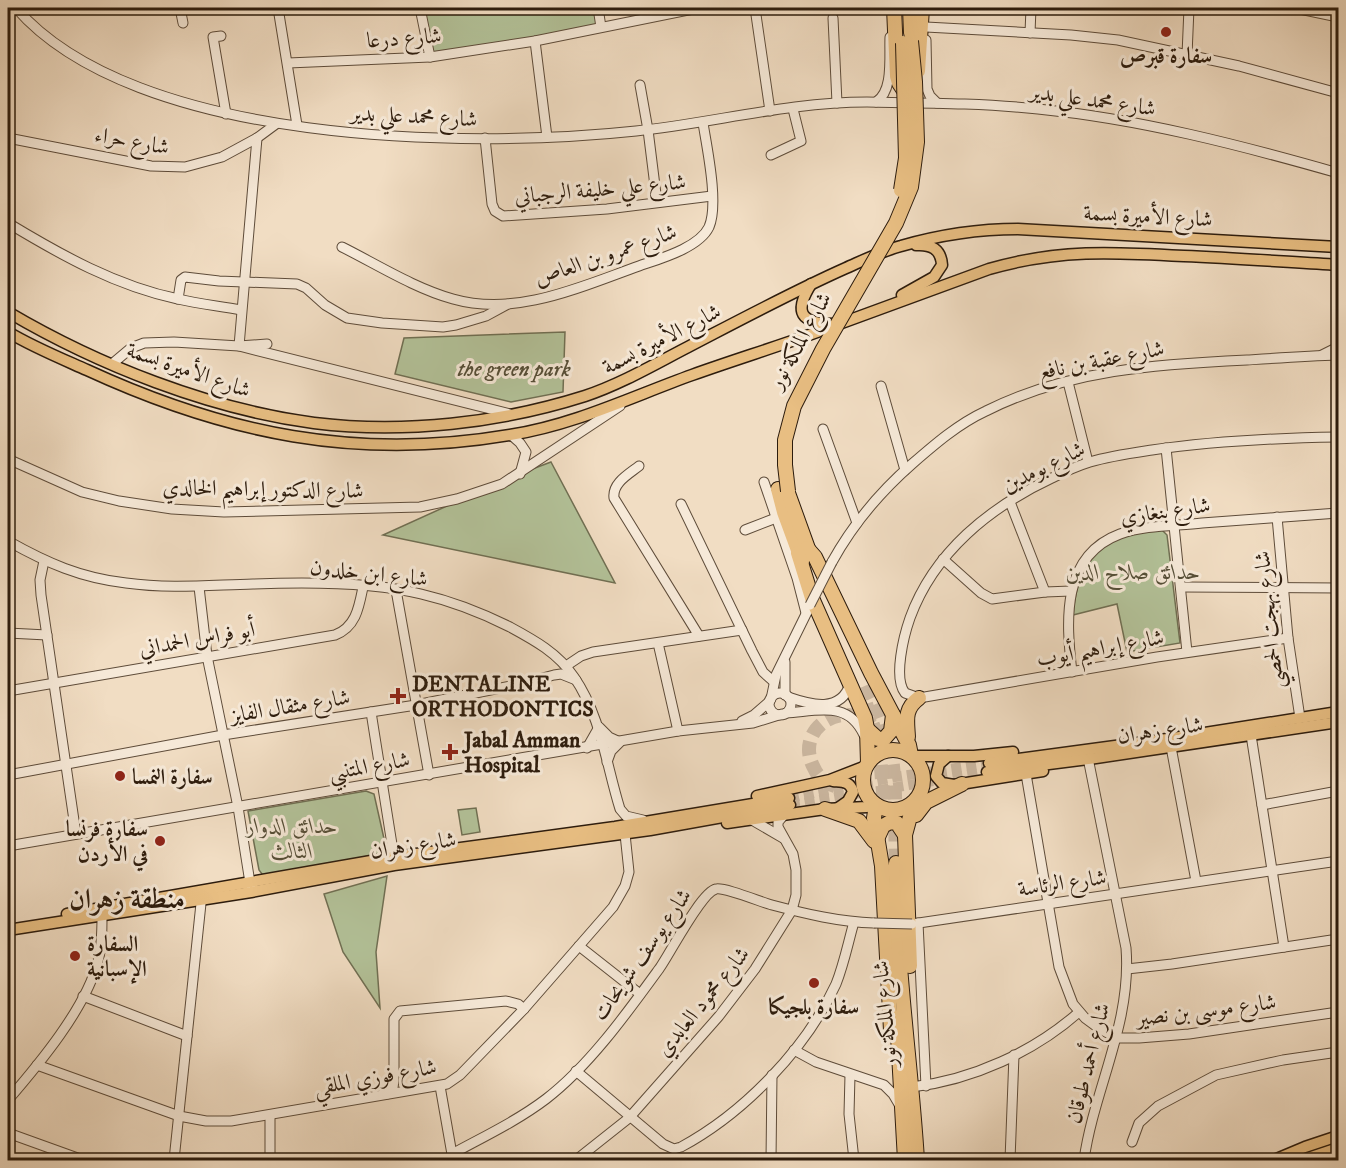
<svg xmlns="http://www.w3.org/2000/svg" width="1346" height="1168" font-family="'IM FELL DW Pica',Amiri,serif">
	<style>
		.park { fill: #b3c299; stroke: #706f53; stroke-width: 1.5 }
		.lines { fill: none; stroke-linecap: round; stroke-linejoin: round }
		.major-tunnel { stroke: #cab69f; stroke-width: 10; stroke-dasharray: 10 5; stroke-linecap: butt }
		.highway-tunnel { stroke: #cab69f; stroke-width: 14; stroke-dasharray: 14 7; stroke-linecap: butt }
		.minor-casing { stroke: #5e4c3a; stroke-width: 11 }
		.major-casing { stroke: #2d1c0d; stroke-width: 13 }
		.highway-casing { stroke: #2d1c0d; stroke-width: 16 }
		.minor { stroke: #f6e9d8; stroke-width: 9 }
		.major { stroke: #e8be82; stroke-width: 10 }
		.highway { stroke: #e8be82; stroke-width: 14 }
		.minor-bridge-casing { stroke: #5e4c3a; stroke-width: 11; stroke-linecap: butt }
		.highway-bridge-casing { stroke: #2d1c0d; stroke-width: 16; stroke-linecap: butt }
		.minor-bridge { stroke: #f6e9d8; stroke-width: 9 }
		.highway-bridge { stroke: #e8be82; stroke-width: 14 }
		.poi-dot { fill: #8f2418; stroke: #f6e9d8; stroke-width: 2 }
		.labels { text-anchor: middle; stroke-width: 6; stroke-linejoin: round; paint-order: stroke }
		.street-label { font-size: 22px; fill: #2d1c0d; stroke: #f6e9d8 }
		.poi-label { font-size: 22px; font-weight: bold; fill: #2d1c0d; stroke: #f6e9d8; text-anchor: start }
		.park-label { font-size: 22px; font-style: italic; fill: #554e37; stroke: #f6e9d8 }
		.district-label { font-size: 28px; font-weight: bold; fill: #2d1c0d; stroke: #f6e9d8 }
	</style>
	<rect width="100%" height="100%" fill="#f1ddc3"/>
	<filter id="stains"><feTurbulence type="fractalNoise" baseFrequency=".00333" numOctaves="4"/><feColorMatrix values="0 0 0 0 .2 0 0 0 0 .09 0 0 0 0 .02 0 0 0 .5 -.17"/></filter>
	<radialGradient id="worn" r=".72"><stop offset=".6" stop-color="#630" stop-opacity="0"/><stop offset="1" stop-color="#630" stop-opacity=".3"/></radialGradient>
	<g class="park">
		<path d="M 420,8 L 597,8 L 600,26 L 536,38 L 429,53 Z"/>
		<path d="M 565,332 L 563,392 L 511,402 L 395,374 L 404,338 Z"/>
		<path d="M 551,462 L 615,583 L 383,535 L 511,477 Z"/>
		<path d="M 1162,530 L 1167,535 L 1180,643 L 1127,652 L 1117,604 L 1073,615 C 1076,578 1088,549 1125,535 C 1136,531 1151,532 1162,530 Z"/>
		<path d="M 366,791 L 374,794 L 387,852 L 265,878 L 259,870 L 248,811 Z"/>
		<path d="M 476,808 L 480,832 L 462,835 L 458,810 Z"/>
		<path d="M 387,876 L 376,952 L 380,1008 L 343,952 L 324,894 Z"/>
	</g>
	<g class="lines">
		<g class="major-tunnel">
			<path d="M 789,798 L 895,777 L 989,763"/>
			<path d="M 790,805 L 987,772"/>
		</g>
		<g class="highway-tunnel">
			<path d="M 867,685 C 873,699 881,713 885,728 C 899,771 894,819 896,863"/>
			<path d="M 866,704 L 879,743 L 886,829"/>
			<path d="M 835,786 C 825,783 818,777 814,768 C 793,729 843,698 872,725"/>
		</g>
		<defs>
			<g id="minor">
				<path d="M 16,8 C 135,145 468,149 636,131 C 713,123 789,102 867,102 C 923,103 981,103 1038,109 C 1140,119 1240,145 1338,173"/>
				<path d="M 180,8 L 183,23"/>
				<path d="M 278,8 L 297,125"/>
				<path d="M 420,8 L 430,57"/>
				<path d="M 598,8 L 601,27"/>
				<path d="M 755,8 L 770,111"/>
				<path d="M 1295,8 L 1338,17"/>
				<path d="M 833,18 L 837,103"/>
				<path d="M 926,27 L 1071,35 L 1118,40 L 1239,66 L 1338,93"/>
				<path d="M 1030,33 L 1031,8"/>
				<path d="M 221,36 L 213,37 L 226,114"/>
				<path d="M 926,40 L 927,89 L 930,96 L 937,103"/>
				<path d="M 535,41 L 547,137"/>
				<path d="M 1187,55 L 1189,8"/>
				<path d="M 288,63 L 430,57 L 535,41 L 698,8"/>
				<path d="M 640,85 L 648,130 L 657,202"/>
				<path d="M 876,102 C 894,91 889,56 890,37"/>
				<path d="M 8,138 L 151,166 L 185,167 L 222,157 L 257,138 L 276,124"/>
				<path d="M 257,138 L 239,346 L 510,414"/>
				<path d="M 485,138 L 492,204 L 495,211 L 503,216 L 607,209 L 712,196"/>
				<path d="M 771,155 L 801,141 L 793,109"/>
				<path d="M 8,223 C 61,255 116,286 178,299 C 199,304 220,306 241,310"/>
				<path d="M 342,247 C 378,265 414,288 453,299 C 516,317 580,287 639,266 C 659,259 699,248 709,227 C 719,204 707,148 703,123"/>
				<path d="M 178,299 L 181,280 L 185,277 L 219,281 L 297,284 L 306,288 L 325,305 L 347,318 L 382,323 L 443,327 L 456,325 L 486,316 L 508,304"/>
				<path d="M 1322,355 L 1338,347"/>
				<path d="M 112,364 L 131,348 L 144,343 L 174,342 L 239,346 L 267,344"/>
				<path d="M 1068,382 L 1088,462"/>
				<path d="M 881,386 L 905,470"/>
				<path d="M 823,429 L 857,523"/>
				<path d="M 511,435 L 520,443 L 526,452 L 520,474"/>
				<path d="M 1166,448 L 1187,652"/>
				<path d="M 8,459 L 82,492 L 119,501 L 172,509 L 224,512 L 420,507 L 457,499 L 502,484 L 620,406"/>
				<path d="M 639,466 C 629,474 612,483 614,498 L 699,636"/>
				<path d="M 764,482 L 797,578 L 806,613"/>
				<path d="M 1010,502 L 1045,592"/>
				<path d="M 681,504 L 752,651 L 763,672 L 773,681"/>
				<path d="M 1277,517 L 1288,638 L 1300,718"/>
				<path d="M 745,530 L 776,518"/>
				<path d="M 8,541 C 47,563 81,578 126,583 C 169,589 210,585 253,584 C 303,582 373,582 421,594 C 451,601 482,613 510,627 C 534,640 558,653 574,677 C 601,716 606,764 620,809 L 626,816 L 643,820"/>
				<path d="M 943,559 L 981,593 L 992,599 L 1045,592 L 1071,591"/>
				<path d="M 44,561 L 40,580 L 41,595 L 76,834"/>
				<path d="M 832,562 C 853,524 880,492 912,464 C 935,444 958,424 986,411 C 1067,370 1158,364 1247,360 C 1278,358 1308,356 1338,355"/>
				<path d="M 199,587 L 207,656 L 238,807 L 251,889"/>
				<path d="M 1181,587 L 1338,588"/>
				<path d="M 396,590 L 429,775"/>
				<path d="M 8,633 L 47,635"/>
				<path d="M 1288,638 L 1157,657 L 919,698 L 905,693 C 893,678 904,635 910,618 C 934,552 990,507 1052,478 C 1064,472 1077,466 1090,462 C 1110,456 1132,453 1152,450 C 1214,441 1276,438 1338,437"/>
				<path d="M 658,643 L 678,731"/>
				<path d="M 785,662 L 785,695"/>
				<path d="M 566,666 L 581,656 L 593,652 L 742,630"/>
				<path d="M 1072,672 C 1066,621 1061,556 1120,534 C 1145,525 1176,526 1202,523 C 1247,520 1293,516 1338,513"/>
				<path d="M 8,691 L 335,635 C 356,627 359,607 363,587"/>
				<circle cx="780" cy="704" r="11"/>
				<path d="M 788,697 C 811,705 841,713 850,684"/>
				<path d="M 771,699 L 776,675 L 809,608"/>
				<path d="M 371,712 L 394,857"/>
				<path d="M 786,713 C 818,711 848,700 864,735"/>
				<path d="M 742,721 L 754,715 L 770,701"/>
				<path d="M 1251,735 L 1284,947"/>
				<path d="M 1171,747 L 1196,881"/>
				<path d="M 587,748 L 599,727 L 609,737 L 620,742 L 611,751 L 607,762"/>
				<path d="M 1026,774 L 1059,967 L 1073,1004 L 1085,1018 L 1100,1029 L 1117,1038 L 1139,1038 L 1189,1034 L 1338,1012"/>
				<path d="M 8,775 L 223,735 L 416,705 L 516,685 L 554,675 L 561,674 L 576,680"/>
				<path d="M 1262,805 L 1338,791"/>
				<path d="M 752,820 L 783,838"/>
				<path d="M 8,846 L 678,731 L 753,723 L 782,714"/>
				<path d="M 918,923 L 926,1086"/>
				<path d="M 912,924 L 1338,861"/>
				<path d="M 579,946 L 640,994"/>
				<path d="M 1127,969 L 1172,964 L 1338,939"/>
				<path d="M 83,996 L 187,1036"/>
				<path d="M 794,1050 L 816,1062 L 884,1085 L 893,1094 L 900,1106"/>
				<path d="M 37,1065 L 179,1116 L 206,1121 L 231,1121 L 447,1084 L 460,1075 L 524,1009 L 613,907 L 625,886 L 629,872 L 625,834"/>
				<path d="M 576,1071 L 663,1144 L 674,1149 L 681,1147 C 744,1113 806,1049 836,984 C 844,964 848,943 854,922"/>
				<path d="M 850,1075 L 849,1114 L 854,1160"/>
				<path d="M 440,1086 L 453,1160"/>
				<path d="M 912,1087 C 972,1080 1034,1052 1079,1012"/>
				<path d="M 387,1094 L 393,1088 L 394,1080 L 394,1019 L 400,1011 L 506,1001 L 518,1004 L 524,1009"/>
				<path d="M 8,1100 C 39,1064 86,1008 98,961 C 102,947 102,931 102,915"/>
				<path d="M 270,1115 L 270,1160"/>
				<path d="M 8,1133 L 83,1160"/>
				<path d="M 1132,1142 L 1139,1123 L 1158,1106 L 1216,1075 L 1283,1060 L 1338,1052"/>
				<path d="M 452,1154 C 483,1137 517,1121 546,1099 C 589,1066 627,1013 659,969 C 670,954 701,892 716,889 C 724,887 761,902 772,905 C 806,914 840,922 874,923"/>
				<path d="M 174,1160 L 202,894"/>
				<path d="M 576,1160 L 629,1118 L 719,1016 L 755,969 L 792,910 L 796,895 L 796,870 L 793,854 L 778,827 L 778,822 L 784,815"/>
				<path d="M 771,1160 L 772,1075"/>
				<path d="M 1010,1160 L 1014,1055"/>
				<path d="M 1084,1160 C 1094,1089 1132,1023 1126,948 L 1089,763"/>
			</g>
			<g id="major">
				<path d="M 811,284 C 793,313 801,323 833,324"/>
				<path d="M 902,295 L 934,277 L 942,265 C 941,249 931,244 916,245"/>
				<path d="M 8,312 C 98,365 209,409 314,423 C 404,434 500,423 585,396 C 621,384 655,364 688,347 C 740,320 792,292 846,268 C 864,260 882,251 901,246 C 939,235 978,229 1018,229 L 1338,247"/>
				<path d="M 8,332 C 33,347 60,358 87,370 C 226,434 357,461 510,435 C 574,425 631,397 692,375 C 731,361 770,349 809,335 C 869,313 929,291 989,269 C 1058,249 1113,252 1184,256 C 1235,258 1287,262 1338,265"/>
				<path d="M 912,756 L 974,756 L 1013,752"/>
				<path d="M 948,756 L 939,764 L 936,776 L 942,783 L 954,785"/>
				<path d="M 989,763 L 1167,739 L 1338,712"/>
				<path d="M 987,772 L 1096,758 L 1338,722"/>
				<path d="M 833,781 C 843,782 850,781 853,792 L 848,801 L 838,808"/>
				<path d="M 954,785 L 1043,771"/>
				<path d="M 757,796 L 830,780 L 866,766"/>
				<path d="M 727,823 L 825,809 L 867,807 L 874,804"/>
				<path d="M 67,914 L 394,857 L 615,827 L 789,798"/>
				<path d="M 8,930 L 251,892 L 394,865 L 650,830 L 790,805"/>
				<path d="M 1274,1160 L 1305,1147 L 1338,1136"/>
				<path d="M 1302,1160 L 1338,1148"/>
			</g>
			<g id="highway">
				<path d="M 894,8 L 897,76 L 899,83 L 903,89"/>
				<path d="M 910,8 L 911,33"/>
				<path d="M 918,71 L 922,8"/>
				<path d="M 778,489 L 784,512 L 802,561"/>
				<path d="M 788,493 L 810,554"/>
				<path d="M 807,548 L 815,557 L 871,673 L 909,745 L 911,755"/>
				<path d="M 798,553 L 812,598 L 865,718 L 867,729 L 868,763"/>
				<path d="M 867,729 L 878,739 L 884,739 L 891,731 L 893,715"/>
				<path d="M 908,737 C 907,720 904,709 919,698"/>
				<circle cx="893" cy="780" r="30"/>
				<path d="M 876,805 L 874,818 L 882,866 L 891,1030"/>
				<path d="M 825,809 L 859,821 L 874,841"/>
				<path d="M 916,815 L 926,802 L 962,784"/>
				<path d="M 877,839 L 883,826 L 890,822 L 897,823 L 905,835"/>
				<path d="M 896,863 C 895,962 911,1061 917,1160"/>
				<path d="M 910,966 L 905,835 L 914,802"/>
				<path d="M 897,1018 L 905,1160"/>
			</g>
		</defs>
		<use href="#minor" class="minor-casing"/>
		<use href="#major" class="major-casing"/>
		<use href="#highway" class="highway-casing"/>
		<use href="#minor" class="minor"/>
		<use href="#major" class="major"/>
		<use href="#highway" class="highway"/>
		<defs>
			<g id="minor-bridge">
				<path d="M 810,605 L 832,562"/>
				<path d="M 874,923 L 912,924"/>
			</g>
			<g id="highway-bridge">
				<path d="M 901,190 L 906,158 L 903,43"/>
				<path d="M 788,491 L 785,465 L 785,440 L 794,406 L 823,349 L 896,223 L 911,187 L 917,142 L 915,82 L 911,41"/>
			</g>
		</defs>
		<use href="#minor-bridge" class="minor-bridge-casing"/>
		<use href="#highway-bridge" class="highway-bridge-casing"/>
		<use href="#minor-bridge" class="minor-bridge"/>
		<use href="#highway-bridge" class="highway-bridge"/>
	</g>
	<g class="poi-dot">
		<circle cx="1166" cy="32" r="6"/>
		<path d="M395 687h6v6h6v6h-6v6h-6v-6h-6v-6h6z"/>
		<path d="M447 743h6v6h6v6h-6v6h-6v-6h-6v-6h6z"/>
		<circle cx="120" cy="776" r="6"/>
		<circle cx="160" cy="841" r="6"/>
		<circle cx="75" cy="956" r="6"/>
		<circle cx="814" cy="983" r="6"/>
	</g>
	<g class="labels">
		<g class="street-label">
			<text transform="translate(404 37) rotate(-4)" y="8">شارع درعا</text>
			<text transform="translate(1093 99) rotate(8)" y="8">شارع محمد علي بدير</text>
			<text transform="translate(414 115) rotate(3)" y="8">شارع محمد علي بدير</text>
			<text transform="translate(132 140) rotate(10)" y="8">شارع حراء</text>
			<text transform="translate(600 188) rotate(-5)" y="8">شارع علي خليفة الرجباني</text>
			<text transform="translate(1148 215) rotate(3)" y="8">شارع الأميرة بسمة</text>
			<text transform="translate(605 254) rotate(-19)" y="8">شارع عمرو بن العاص</text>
			<text transform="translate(661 338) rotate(-27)" y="8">شارع الأميرة بسمة</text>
			<text transform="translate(799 340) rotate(-61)" y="8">شارع الملكة نور</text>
			<text transform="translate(1101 359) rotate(-11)" y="8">شارع عقبة بن نافع</text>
			<text transform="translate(189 369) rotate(19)" y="8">شارع الأميرة بسمة</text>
			<text transform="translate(1043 466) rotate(-26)" y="8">شارع بومدين</text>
			<text transform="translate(263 488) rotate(1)" y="8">شارع الدكتور إبراهيم الخالدي</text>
			<text transform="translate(1165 510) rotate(-8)" y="8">شارع بنغازي</text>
			<text transform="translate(369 572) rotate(6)" y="8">شارع ابن خلدون</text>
			<text transform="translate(1268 620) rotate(-96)" y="8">شارع بهجت الحمصي</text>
			<text transform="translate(197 638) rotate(-10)" y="8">أبو فراس الحمداني</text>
			<text transform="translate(1100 647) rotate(-10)" y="8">شارع إبراهيم أيوب</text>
			<text transform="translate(290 705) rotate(-9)" y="8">شارع مثقال الفايز</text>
			<text transform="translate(1160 729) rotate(-8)" y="8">شارع زهران</text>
			<text transform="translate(369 765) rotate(-10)" y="8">شارع المتنبي</text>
			<text transform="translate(413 844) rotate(-8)" y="8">شارع زهران</text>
			<text transform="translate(1062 882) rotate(-8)" y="8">شارع الرئاسة</text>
			<text transform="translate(641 954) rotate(-55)" y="8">شارع يوسف شويحات</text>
			<text transform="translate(702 1001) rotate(-51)" y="8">شارع محمود العابدي</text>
			<text transform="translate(1206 1009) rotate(-7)" y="8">شارع موسى بن نصير</text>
			<text transform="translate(884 1014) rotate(-95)" y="8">شارع الملكة نور</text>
			<text transform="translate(1087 1063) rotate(-76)" y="8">شارع أحمد طوقان</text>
			<text transform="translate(375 1076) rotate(-10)" y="8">شارع فوزي الملقي</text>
		</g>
		<g class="poi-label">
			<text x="1166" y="63" text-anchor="middle">سفارة قبرص</text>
			<text x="412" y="691">DENTALINE<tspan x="412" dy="25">ORTHODONTICS</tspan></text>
			<text x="464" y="747">Jabal Amman<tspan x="464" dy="25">Hospital</tspan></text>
			<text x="132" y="784">سفارة النمسا</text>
			<text x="148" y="836" text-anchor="end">سفارة فرنسا<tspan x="148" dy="25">في الأردن</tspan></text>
			<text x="87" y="951">السفارة<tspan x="87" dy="25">الإسبانية</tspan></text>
			<text x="814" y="1014" text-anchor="middle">سفارة بلجيكا</text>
		</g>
		<g class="park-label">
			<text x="514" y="376">the green park</text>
			<text x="1133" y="579">حدائق صلاح الدين</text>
			<text x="292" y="833">حدائق الدوار<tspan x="292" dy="25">الثالث</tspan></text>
		</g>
		<g class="district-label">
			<text x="127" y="908">منطقة زهران</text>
		</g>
	</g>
	<rect width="1346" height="1168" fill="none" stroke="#f1ddc3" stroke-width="30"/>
	<rect x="9" y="9" width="1328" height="1150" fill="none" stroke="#2d1c0d" stroke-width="3"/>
	<rect x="15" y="15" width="1316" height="1138" fill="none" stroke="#2d1c0d" stroke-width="1.5"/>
	<rect width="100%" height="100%" filter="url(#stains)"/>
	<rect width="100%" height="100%" fill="url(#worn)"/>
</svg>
